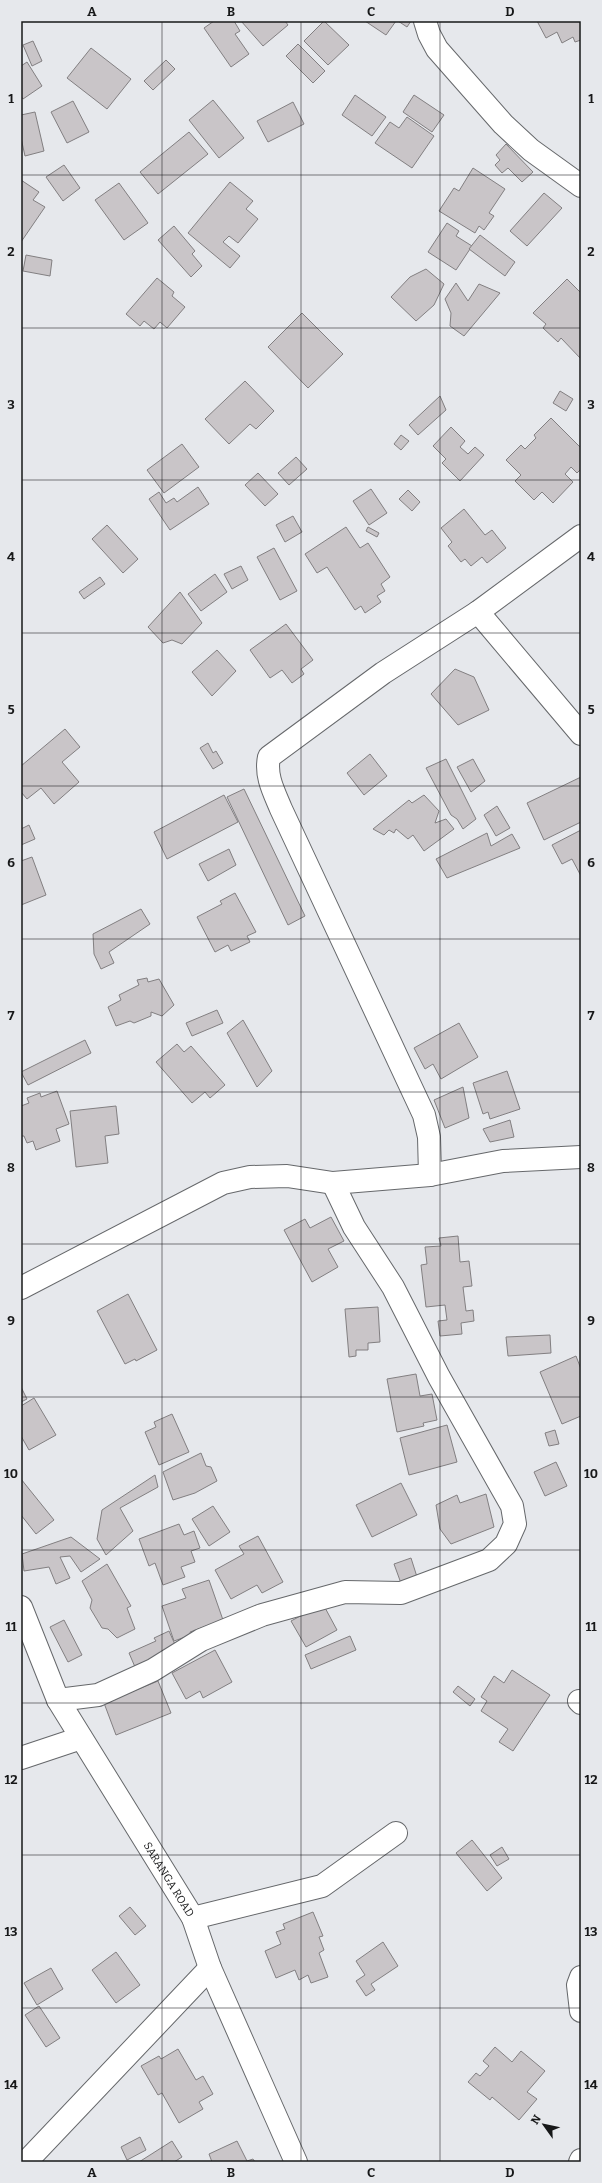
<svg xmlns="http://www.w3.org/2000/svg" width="602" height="2183" font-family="Bitter,serif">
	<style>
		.building { fill: #c9c5c8; stroke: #827f81 }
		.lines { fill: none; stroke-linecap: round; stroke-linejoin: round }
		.minor-casing { stroke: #66686b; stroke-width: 24 }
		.minor { stroke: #fff; stroke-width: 22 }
		.grid { fill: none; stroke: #171819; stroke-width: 1; stroke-opacity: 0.55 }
		.labels { text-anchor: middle; stroke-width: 3; stroke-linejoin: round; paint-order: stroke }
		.street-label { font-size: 11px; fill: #171819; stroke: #e6e8ec }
		.neatline { fill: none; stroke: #171819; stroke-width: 1.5 }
		.grid-label { font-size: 13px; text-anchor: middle; font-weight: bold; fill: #171819 }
	</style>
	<rect width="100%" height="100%" fill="#e6e8ec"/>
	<g class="building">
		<path d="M 214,21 L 234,21 L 240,31 L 235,34 L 249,54 L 231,67 L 204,28 Z"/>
		<path d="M 241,21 L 285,21 L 288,25 L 263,46 Z"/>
		<path d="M 324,21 L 349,45 L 328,65 L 304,41 Z"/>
		<path d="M 365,21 L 396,21 L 386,35 Z"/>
		<path d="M 398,21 L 411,21 L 407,27 Z"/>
		<path d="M 537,21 L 581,21 L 581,40 L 575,42 L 573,37 L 562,43 L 557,32 L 546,38 Z"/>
		<path d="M 33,41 L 42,61 L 32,66 L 23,45 Z"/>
		<path d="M 298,44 L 325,71 L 313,83 L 286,56 Z"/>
		<path d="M 91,48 L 131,79 L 107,109 L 67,78 Z"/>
		<path d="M 166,60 L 175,69 L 153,90 L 144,81 Z"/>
		<path d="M 27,62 L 42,86 L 23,99 L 21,96 L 21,66 Z"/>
		<path d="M 355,95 L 386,117 L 372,136 L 342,115 Z"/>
		<path d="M 414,95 L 444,115 L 432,132 L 403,112 Z"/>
		<path d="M 213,100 L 244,138 L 219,158 L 189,120 Z"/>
		<path d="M 73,101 L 89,132 L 67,143 L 51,112 Z"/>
		<path d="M 293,102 L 304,124 L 268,142 L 257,121 Z"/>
		<path d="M 35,112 L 44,151 L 25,156 L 21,138 L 21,115 Z"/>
		<path d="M 407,117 L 434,136 L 412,168 L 375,143 L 390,122 L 399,128 Z"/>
		<path d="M 189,132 L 208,154 L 158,194 L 140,172 Z"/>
		<path d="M 506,144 L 533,172 L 522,182 L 508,168 L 502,173 L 495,165 L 500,160 L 496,155 Z"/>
		<path d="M 64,165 L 80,188 L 63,201 L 46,177 Z"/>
		<path d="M 473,168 L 505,189 L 489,213 L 494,216 L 484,230 L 479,226 L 475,233 L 439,211 L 454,188 L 459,191 Z"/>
		<path d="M 21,180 L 39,192 L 33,200 L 45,207 L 21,242 Z"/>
		<path d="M 230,182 L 253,201 L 246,209 L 258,219 L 238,243 L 229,236 L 223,242 L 240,256 L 230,268 L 188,233 Z"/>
		<path d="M 119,183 L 148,223 L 124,240 L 95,200 Z"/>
		<path d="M 544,193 L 562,208 L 527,246 L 510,231 Z"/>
		<path d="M 447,223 L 459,231 L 456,236 L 472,246 L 456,270 L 428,252 Z"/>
		<path d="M 174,226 L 195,251 L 192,254 L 202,266 L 191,277 L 158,240 Z"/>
		<path d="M 480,235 L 515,262 L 505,276 L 469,249 Z"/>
		<path d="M 26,255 L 52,260 L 50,276 L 23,271 Z"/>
		<path d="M 426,269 L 444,284 L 434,305 L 416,321 L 391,297 L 410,277 Z"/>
		<path d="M 157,278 L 174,292 L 172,296 L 185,307 L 167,328 L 160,322 L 154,329 L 144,321 L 140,326 L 126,314 Z"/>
		<path d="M 567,279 L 581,293 L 581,359 L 561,338 L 558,342 L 543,328 L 546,324 L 533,313 Z"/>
		<path d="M 456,283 L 468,301 L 479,284 L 500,293 L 464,336 L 450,326 L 451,313 L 445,299 Z"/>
		<path d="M 302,313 L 343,354 L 308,388 L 268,347 Z"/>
		<path d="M 245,381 L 274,411 L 256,429 L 250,424 L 229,444 L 205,419 Z"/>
		<path d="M 560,391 L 573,399 L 566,411 L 553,403 Z"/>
		<path d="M 440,396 L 446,410 L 418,435 L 409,425 Z"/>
		<path d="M 551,418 L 581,448 L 581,469 L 577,473 L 571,467 L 565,474 L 573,482 L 553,503 L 542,492 L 534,500 L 515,481 L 521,475 L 506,460 L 521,445 L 525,449 L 536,438 L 534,435 Z"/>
		<path d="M 451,427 L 465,441 L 460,447 L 468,454 L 475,447 L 484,455 L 460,481 L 442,463 L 446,459 L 433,446 Z"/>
		<path d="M 401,435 L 409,441 L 401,450 L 394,444 Z"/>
		<path d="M 182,444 L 199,467 L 164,493 L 147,470 Z"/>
		<path d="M 296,457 L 307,469 L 289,485 L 278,473 Z"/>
		<path d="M 258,473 L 278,494 L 265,506 L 245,485 Z"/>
		<path d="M 198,487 L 209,504 L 170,530 L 149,499 L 159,492 L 166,503 L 174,498 L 177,502 Z"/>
		<path d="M 371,489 L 387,513 L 369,525 L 353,501 Z"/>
		<path d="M 408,490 L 420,502 L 412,511 L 399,499 Z"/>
		<path d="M 464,509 L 485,535 L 492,530 L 506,548 L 487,563 L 482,557 L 471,566 L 465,559 L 461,562 L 448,546 L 452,542 L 441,528 Z"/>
		<path d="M 293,516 L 302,532 L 285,542 L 276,525 Z"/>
		<path d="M 107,525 L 138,559 L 123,573 L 92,539 Z"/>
		<path d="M 346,527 L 360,548 L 368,543 L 390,577 L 381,584 L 385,591 L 377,596 L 381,602 L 365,613 L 361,606 L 355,610 L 327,567 L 317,573 L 305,554 Z"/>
		<path d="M 368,527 L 379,533 L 377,537 L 366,531 Z"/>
		<path d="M 274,548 L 297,591 L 280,600 L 257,557 Z"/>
		<path d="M 241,566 L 248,580 L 232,589 L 224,574 Z"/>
		<path d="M 215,574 L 227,592 L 201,611 L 188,594 Z"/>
		<path d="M 100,577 L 105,584 L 84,599 L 79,592 Z"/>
		<path d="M 180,592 L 202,623 L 182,644 L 172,640 L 163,643 L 148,627 Z"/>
		<path d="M 286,624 L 313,660 L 301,669 L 304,674 L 292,683 L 282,670 L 270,678 L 250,650 Z"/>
		<path d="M 217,650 L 236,671 L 212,696 L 192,672 Z"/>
		<path d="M 455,669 L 474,677 L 489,710 L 458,725 L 431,694 Z"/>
		<path d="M 65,729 L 80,747 L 62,762 L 79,782 L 54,804 L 41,788 L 27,799 L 21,792 L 21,766 Z"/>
		<path d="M 208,743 L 213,753 L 216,751 L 223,763 L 213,769 L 200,748 Z"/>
		<path d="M 370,754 L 387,776 L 364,795 L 347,773 Z"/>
		<path d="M 446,759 L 476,819 L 463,829 L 457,819 L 451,815 L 426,768 Z"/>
		<path d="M 473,759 L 485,781 L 471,792 L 457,767 Z"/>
		<path d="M 581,777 L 581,822 L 544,840 L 527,803 Z"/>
		<path d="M 244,789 L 305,916 L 288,925 L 227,797 Z"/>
		<path d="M 224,795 L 238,822 L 167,859 L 154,832 Z"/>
		<path d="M 424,795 L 439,811 L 435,823 L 446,819 L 454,829 L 424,851 L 413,835 L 408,839 L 396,829 L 394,833 L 389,830 L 384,835 L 373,829 L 409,800 L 412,803 Z"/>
		<path d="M 497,806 L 510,828 L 496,836 L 484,815 Z"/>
		<path d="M 29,825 L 35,839 L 21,845 L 21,829 Z"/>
		<path d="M 581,830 L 581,876 L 572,859 L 562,864 L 552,845 Z"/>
		<path d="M 487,833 L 491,846 L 512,834 L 520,848 L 447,878 L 436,859 Z"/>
		<path d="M 229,849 L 236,865 L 208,881 L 199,864 Z"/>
		<path d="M 32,857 L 46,895 L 21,905 L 21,861 Z"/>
		<path d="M 235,893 L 256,932 L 247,936 L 250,942 L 231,951 L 228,945 L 215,952 L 197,917 L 222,904 L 220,901 Z"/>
		<path d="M 141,909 L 150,924 L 109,952 L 114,963 L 101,969 L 94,954 L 93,934 Z"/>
		<path d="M 147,978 L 148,982 L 159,979 L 174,1005 L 162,1016 L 151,1012 L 151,1016 L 134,1023 L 130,1021 L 116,1026 L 108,1007 L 121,1000 L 119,995 L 139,985 L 137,980 Z"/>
		<path d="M 217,1010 L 223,1023 L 192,1036 L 186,1023 Z"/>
		<path d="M 243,1020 L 272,1071 L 257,1087 L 227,1033 Z"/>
		<path d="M 459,1023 L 478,1057 L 441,1079 L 433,1064 L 425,1069 L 414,1048 Z"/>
		<path d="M 85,1040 L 91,1053 L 28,1085 L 21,1072 Z"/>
		<path d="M 177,1044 L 184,1052 L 191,1046 L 225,1085 L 210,1098 L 205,1092 L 192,1103 L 156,1062 Z"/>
		<path d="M 507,1071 L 520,1109 L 490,1119 L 488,1112 L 483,1114 L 473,1083 Z"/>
		<path d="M 463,1087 L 469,1118 L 445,1128 L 434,1100 Z"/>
		<path d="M 57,1091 L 69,1124 L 56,1129 L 60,1141 L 36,1150 L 33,1141 L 27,1143 L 24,1136 L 21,1136 L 21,1106 L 29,1103 L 27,1098 L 40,1093 L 41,1097 Z"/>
		<path d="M 116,1106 L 119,1134 L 105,1136 L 108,1163 L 76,1167 L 70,1111 Z"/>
		<path d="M 510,1120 L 514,1137 L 490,1142 L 483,1129 Z"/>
		<path d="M 331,1217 L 344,1241 L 328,1249 L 338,1267 L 312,1282 L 284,1230 L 305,1219 L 310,1228 Z"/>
		<path d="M 458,1236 L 460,1262 L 469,1261 L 472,1286 L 463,1287 L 466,1311 L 473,1310 L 474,1321 L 461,1323 L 462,1334 L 440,1336 L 438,1321 L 447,1320 L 445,1305 L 426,1307 L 421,1265 L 427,1264 L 425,1247 L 441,1246 L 439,1238 Z"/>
		<path d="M 128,1294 L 157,1350 L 136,1361 L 135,1359 L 125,1364 L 97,1311 Z"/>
		<path d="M 378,1307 L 380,1342 L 368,1343 L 368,1350 L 356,1350 L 356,1356 L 349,1357 L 345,1309 Z"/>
		<path d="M 550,1335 L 551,1353 L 508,1356 L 506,1337 Z"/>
		<path d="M 576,1356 L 581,1369 L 581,1416 L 562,1424 L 540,1372 Z"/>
		<path d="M 416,1374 L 420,1396 L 432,1394 L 437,1420 L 423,1423 L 424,1426 L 397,1432 L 387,1379 Z"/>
		<path d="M 21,1387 L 27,1399 L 21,1402 Z"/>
		<path d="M 34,1398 L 56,1435 L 29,1450 L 21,1436 L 21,1406 Z"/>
		<path d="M 172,1414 L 189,1452 L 159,1465 L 145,1432 L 156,1427 L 154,1422 Z"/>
		<path d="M 447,1425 L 457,1462 L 409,1475 L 400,1438 Z"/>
		<path d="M 555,1430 L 559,1444 L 549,1446 L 545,1433 Z"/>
		<path d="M 201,1453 L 206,1466 L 211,1467 L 217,1481 L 195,1493 L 173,1500 L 163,1472 Z"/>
		<path d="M 556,1462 L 567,1486 L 545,1496 L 534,1472 Z"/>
		<path d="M 155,1475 L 158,1487 L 120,1508 L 133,1531 L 106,1555 L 97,1539 L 102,1510 Z"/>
		<path d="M 21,1479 L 54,1520 L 36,1534 L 21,1515 Z"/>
		<path d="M 401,1483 L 417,1515 L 372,1537 L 356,1505 Z"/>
		<path d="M 486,1494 L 494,1527 L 451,1544 L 440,1529 L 436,1505 L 457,1495 L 460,1503 Z"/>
		<path d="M 213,1506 L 230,1532 L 209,1546 L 192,1519 Z"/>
		<path d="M 179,1524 L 184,1535 L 194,1531 L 200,1548 L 191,1551 L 195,1562 L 181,1567 L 185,1577 L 163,1585 L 155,1563 L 149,1566 L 139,1539 Z"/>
		<path d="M 258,1536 L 283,1582 L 262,1593 L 257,1585 L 231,1599 L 215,1570 L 244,1554 L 239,1546 Z"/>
		<path d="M 71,1537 L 100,1559 L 81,1572 L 70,1556 L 60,1557 L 70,1578 L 56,1584 L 49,1567 L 24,1571 L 22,1554 Z"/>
		<path d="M 411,1558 L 418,1580 L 402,1586 L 394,1564 Z"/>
		<path d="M 107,1564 L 131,1606 L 127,1608 L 135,1629 L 117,1638 L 108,1629 L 102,1628 L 90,1608 L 92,1600 L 82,1581 Z"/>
		<path d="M 209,1580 L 223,1620 L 190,1632 L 191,1635 L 174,1641 L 162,1606 L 186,1598 L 182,1589 Z"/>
		<path d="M 323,1604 L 337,1630 L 306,1647 L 291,1621 Z"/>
		<path d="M 64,1620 L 82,1655 L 68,1662 L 50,1627 Z"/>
		<path d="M 169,1631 L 177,1649 L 135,1667 L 129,1653 L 156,1641 L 154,1638 Z"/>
		<path d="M 350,1636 L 356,1650 L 311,1669 L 305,1655 Z"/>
		<path d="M 215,1650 L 232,1682 L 203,1698 L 200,1691 L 186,1699 L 172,1673 Z"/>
		<path d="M 512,1670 L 550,1695 L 513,1751 L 499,1742 L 508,1729 L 481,1711 L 487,1701 L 481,1697 L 494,1676 L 504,1683 Z"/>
		<path d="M 158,1681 L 171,1713 L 116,1735 L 104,1703 Z"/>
		<path d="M 458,1686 L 475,1699 L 470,1706 L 453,1692 Z"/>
		<path d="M 472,1840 L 502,1878 L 487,1891 L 456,1853 Z"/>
		<path d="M 502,1847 L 509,1859 L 497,1866 L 490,1855 Z"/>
		<path d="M 130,1907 L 146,1926 L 135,1935 L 119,1916 Z"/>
		<path d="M 313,1912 L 323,1936 L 319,1937 L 324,1950 L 319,1953 L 328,1977 L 311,1983 L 308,1975 L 299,1980 L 295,1970 L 276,1978 L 265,1951 L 281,1944 L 276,1932 L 285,1929 L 283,1924 Z"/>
		<path d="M 383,1942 L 398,1966 L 371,1984 L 375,1990 L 366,1996 L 356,1981 L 365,1975 L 356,1961 Z"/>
		<path d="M 116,1952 L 140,1985 L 116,2003 L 92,1970 Z"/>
		<path d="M 51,1968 L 63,1989 L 37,2005 L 24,1983 Z"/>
		<path d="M 39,2006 L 60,2038 L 46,2047 L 25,2015 Z"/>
		<path d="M 495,2047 L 512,2062 L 521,2051 L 545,2071 L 527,2092 L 537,2099 L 519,2120 L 492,2097 L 490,2100 L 468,2082 L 476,2073 L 480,2076 L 489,2066 L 483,2061 Z"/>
		<path d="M 178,2049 L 196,2080 L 203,2076 L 213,2094 L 199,2102 L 203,2109 L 179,2123 L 162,2093 L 158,2095 L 141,2066 L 159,2056 L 161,2059 Z"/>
		<path d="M 140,2137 L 146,2150 L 127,2160 L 121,2147 Z"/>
		<path d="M 172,2141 L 182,2157 L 174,2162 L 139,2162 Z"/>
		<path d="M 237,2141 L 247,2161 L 253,2159 L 255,2162 L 212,2162 L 209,2154 Z"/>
	</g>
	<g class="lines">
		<defs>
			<g id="minor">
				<path d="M 425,21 L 429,34 L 437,49 L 503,124 L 531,150 L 581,186"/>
				<path d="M 478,612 L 581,734"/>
				<path d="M 430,1175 L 429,1137 L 424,1115 L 281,809 C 274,792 265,776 269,757 L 383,673 L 478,612 L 581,536"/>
				<path d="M 21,1288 L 223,1183 L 250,1177 L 287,1176 L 333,1183 L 430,1175 L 503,1161 L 581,1157"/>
				<path id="s1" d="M 21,1607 L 58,1700 L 193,1918 L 210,1968 L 296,2162"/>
				<path d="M 58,1700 L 98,1695 L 153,1670 L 201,1640 L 262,1615 L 345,1592 L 401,1593 L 489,1560 L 506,1544 L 515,1524 L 512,1506 L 439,1377 L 393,1287 L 354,1227 L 333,1183"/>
				<path d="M 579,1701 L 581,1703"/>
				<path d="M 21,1758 L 81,1738"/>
				<path d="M 193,1918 L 322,1886 L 396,1833"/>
				<path d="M 581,1977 L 578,1985 L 581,2011"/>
				<path d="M 26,2162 L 210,1968"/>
				<path d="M 580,2162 L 581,2160"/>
			</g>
		</defs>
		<use href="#minor" class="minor-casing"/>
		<use href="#minor" class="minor"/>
	</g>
	<path class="grid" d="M 162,21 L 162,2162M 301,21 L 301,2162M 440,21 L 440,2162M 21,175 L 581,175M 21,328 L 581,328M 21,480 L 581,480M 21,633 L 581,633M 21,786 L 581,786M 21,939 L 581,939M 21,1092 L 581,1092M 21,1244 L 581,1244M 21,1397 L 581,1397M 21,1550 L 581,1550M 21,1703 L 581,1703M 21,1855 L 581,1855M 21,2008 L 581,2008"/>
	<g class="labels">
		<g class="street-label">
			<text dy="4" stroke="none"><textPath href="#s1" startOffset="311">SARANGA ROAD</textPath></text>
		</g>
	</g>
	<rect width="602" height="2183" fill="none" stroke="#e6e8ec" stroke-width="44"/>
	<g transform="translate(544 2125) rotate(303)" stroke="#e6e8ec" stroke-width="3" paint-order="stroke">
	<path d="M0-3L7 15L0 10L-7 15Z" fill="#171819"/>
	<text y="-6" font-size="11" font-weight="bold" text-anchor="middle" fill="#171819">N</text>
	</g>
	<rect x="22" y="22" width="558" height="2139" class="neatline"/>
	<g class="grid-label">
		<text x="92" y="16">A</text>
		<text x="231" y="16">B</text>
		<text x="371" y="16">C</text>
		<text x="510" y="16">D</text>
		<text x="11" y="103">1</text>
		<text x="591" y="103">1</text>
		<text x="11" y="256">2</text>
		<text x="591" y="256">2</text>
		<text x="11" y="409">3</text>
		<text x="591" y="409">3</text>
		<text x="11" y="561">4</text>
		<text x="591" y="561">4</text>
		<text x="11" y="714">5</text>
		<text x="591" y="714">5</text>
		<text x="11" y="867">6</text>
		<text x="591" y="867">6</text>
		<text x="11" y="1020">7</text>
		<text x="591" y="1020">7</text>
		<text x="11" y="1172">8</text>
		<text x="591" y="1172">8</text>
		<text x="11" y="1325">9</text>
		<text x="591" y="1325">9</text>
		<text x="11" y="1478">10</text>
		<text x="591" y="1478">10</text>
		<text x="11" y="1631">11</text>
		<text x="591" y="1631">11</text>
		<text x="11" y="1784">12</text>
		<text x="591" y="1784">12</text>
		<text x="11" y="1936">13</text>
		<text x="591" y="1936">13</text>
		<text x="11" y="2089">14</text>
		<text x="591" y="2089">14</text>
		<text x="92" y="2177">A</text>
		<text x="231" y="2177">B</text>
		<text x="371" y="2177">C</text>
		<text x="510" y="2177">D</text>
	</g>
</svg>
